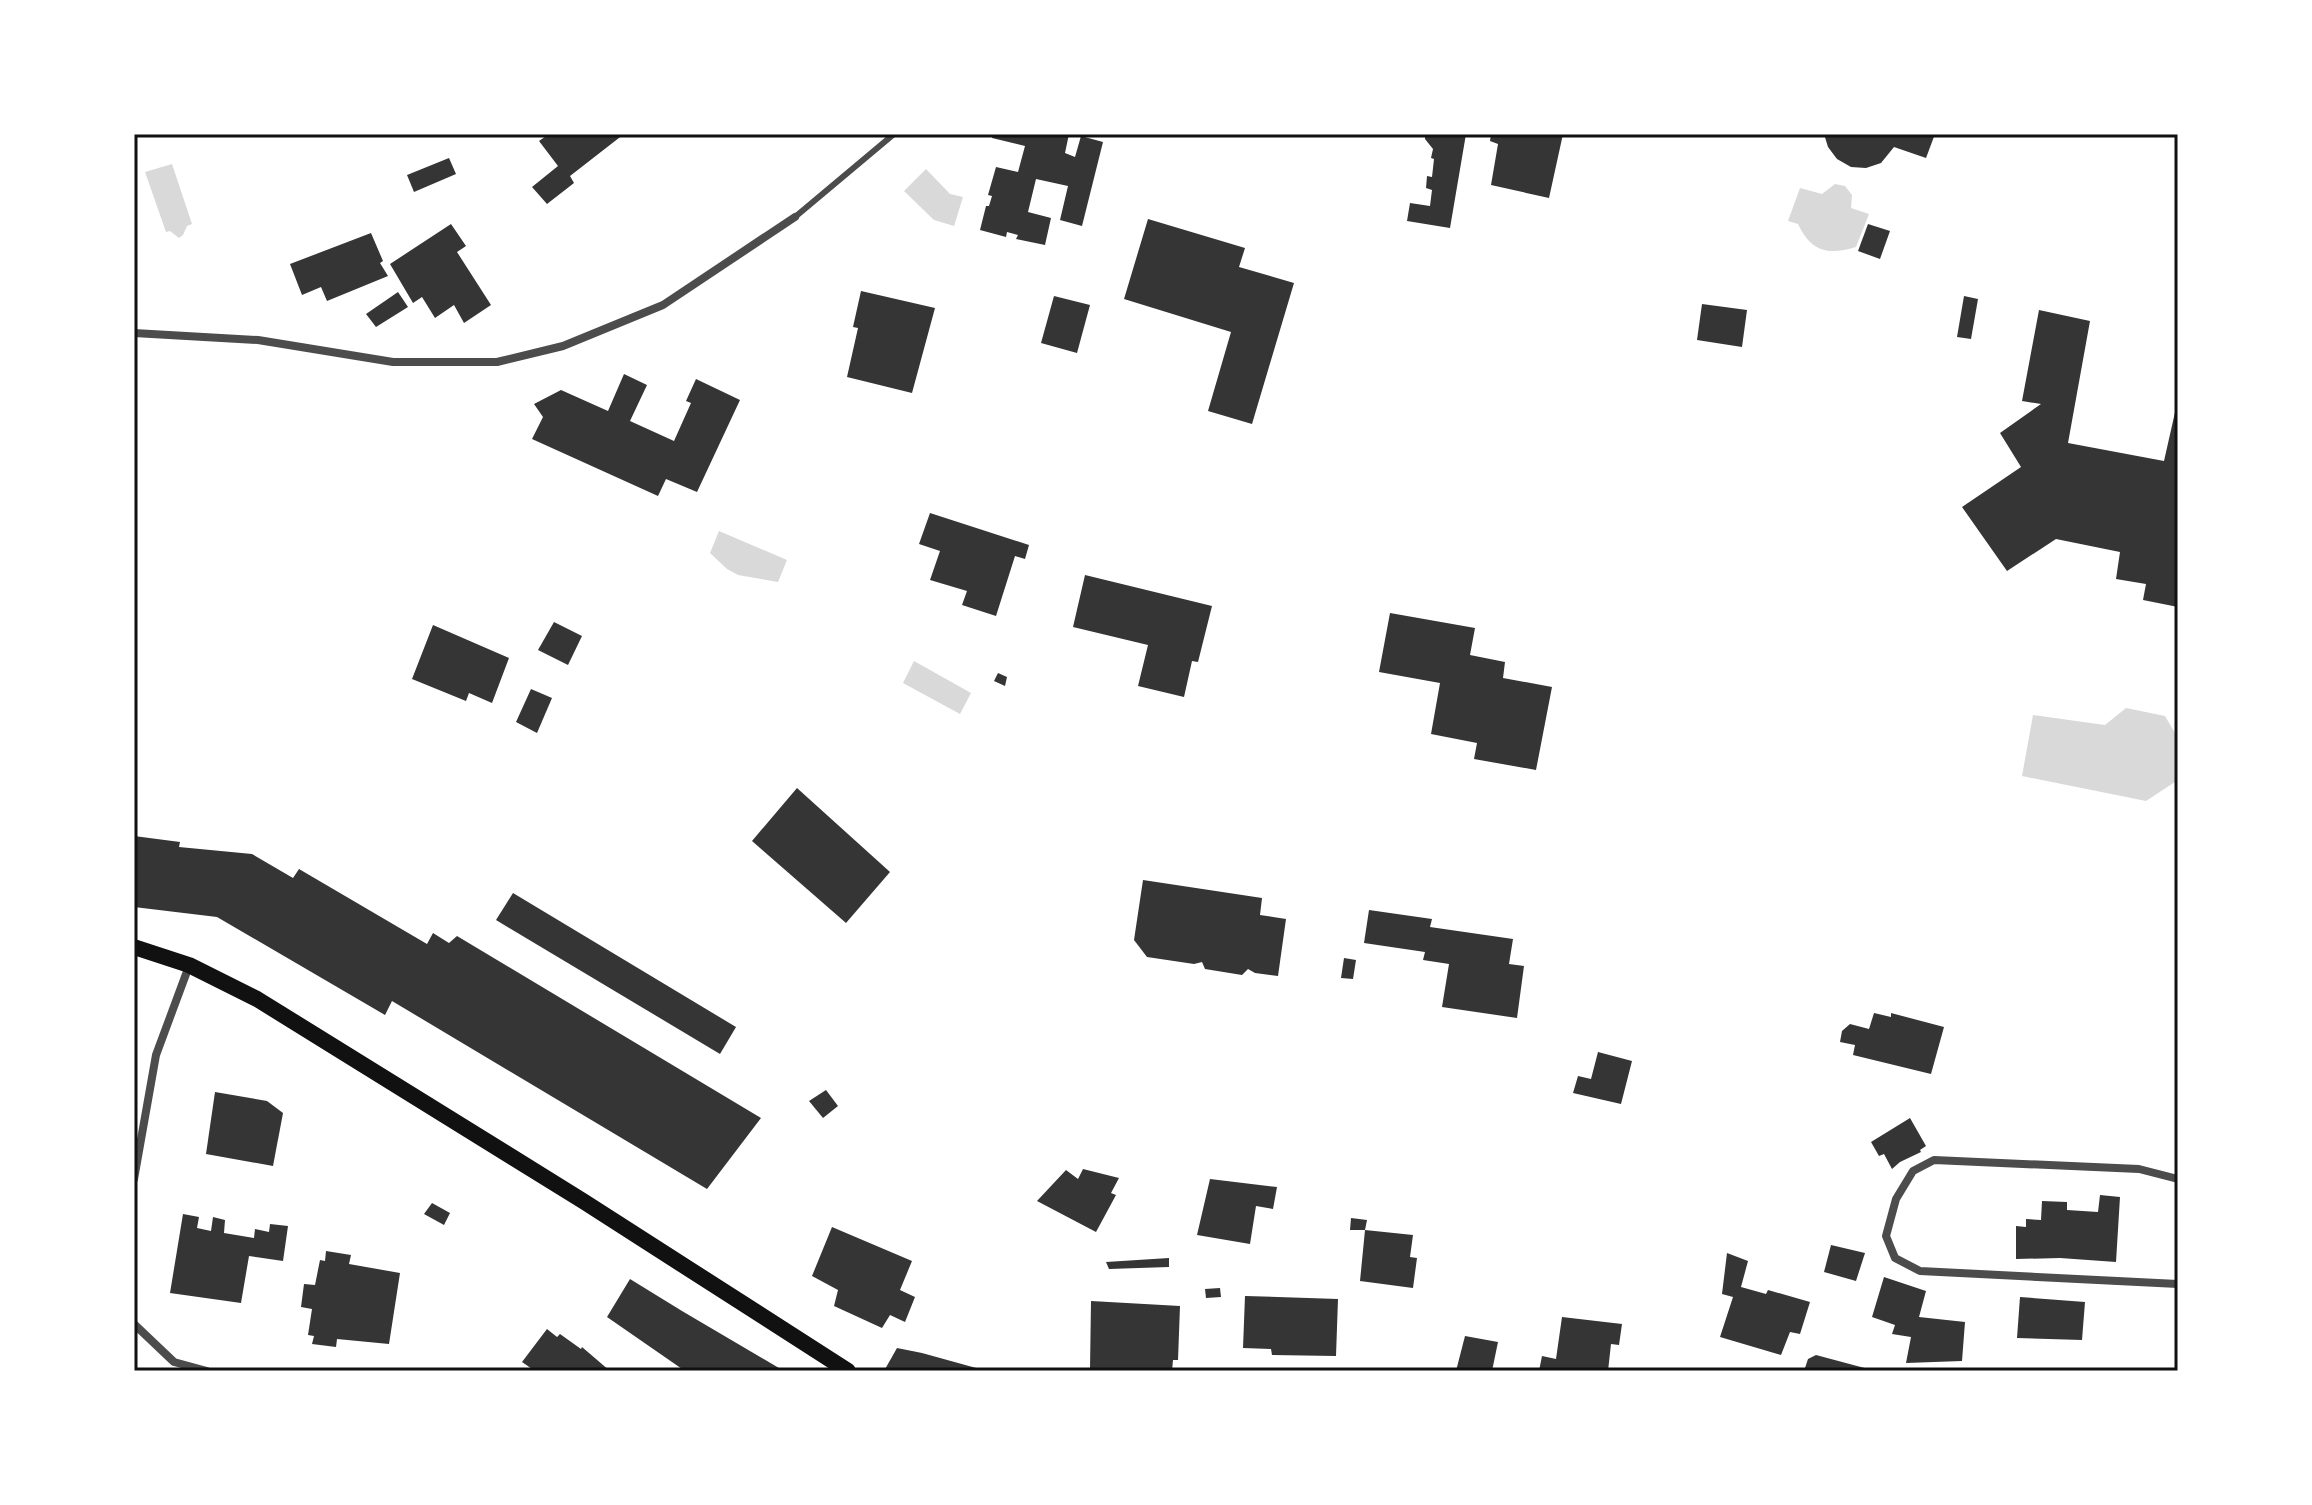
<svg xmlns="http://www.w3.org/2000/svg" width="2312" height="1505" font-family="Figtree,sans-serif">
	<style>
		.water { fill: #d9d9d9 }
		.building { fill: #353535 }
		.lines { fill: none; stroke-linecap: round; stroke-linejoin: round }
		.service { stroke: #4c4c4c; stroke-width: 6 }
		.minor { stroke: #4c4c4c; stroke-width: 8 }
		.secondary { stroke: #111; stroke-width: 16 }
		.neatline { fill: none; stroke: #111; stroke-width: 3 }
	</style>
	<rect width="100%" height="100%" fill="#fff"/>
	<g class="water">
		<path d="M 172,164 L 192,224 L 187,226 L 183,235 L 179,238 L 170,231 L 166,232 L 145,172 Z"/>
		<path d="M 926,169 L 950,194 L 963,197 L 954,226 L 934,220 L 904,191 Z"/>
		<path d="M 1835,184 L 1845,186 L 1852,195 L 1851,208 L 1869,214 L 1856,247 C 1827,256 1811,251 1798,224 L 1788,221 L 1800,188 L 1822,194 Z"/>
		<path d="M 719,531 L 787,560 L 778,582 L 738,575 L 727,569 L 710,553 Z"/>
		<path d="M 914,661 L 971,693 L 960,714 L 903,683 Z"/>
		<path d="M 2126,708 L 2165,716 L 2178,738 L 2178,780 L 2146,801 L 2022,776 L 2033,715 L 2105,725 Z"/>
	</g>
	<g class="building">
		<path d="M 549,134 L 624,134 L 570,176 L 574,183 L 547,204 L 532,187 L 558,166 L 539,141 Z"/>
		<path d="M 993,134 L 1069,134 L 1065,153 L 1075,157 L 1081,136 L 1103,142 L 1082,226 L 1060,220 L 1068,186 L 1036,179 L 1028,212 L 1051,218 L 1045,245 L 1016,239 L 1018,235 L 1007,232 L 1006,237 L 980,230 L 986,206 L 989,206 L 992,196 L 988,195 L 996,167 L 1018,172 L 1025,146 L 992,138 Z"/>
		<path d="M 1425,134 L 1466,134 L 1450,228 L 1407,221 L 1410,203 L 1430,206 L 1432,190 L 1426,188 L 1427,176 L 1432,177 L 1434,159 L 1431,158 L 1433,149 L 1425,139 Z"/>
		<path d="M 1491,134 L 1563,134 L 1549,198 L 1491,185 L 1498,144 L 1490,141 Z"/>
		<path d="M 1824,134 L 1935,134 L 1926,158 L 1894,147 L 1881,163 L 1866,168 L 1851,167 L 1837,159 L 1828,147 Z"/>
		<path d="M 449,158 L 456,174 L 414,192 L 407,175 Z"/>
		<path d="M 1148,219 L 1245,248 L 1239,267 L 1294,283 L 1252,424 L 1208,411 L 1231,332 L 1124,299 Z"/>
		<path d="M 451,224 L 466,246 L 457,252 L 491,305 L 464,323 L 454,305 L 435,318 L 422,297 L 413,303 L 390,264 Z"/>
		<path d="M 1868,224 L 1890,231 L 1880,259 L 1858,251 Z"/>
		<path d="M 371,233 L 383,261 L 380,263 L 388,276 L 327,301 L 321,287 L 302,295 L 290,264 Z"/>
		<path d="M 861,291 L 935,308 L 912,393 L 847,377 L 858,328 L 853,327 Z"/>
		<path d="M 398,292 L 408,307 L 376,327 L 366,314 Z"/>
		<path d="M 1054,296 L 1090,305 L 1077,353 L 1041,343 Z"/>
		<path d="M 1964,296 L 1978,299 L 1971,339 L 1957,337 Z"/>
		<path d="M 1702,304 L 1747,310 L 1742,347 L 1697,340 Z"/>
		<path d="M 2039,310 L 2090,321 L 2068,443 L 2164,461 L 2178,399 L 2178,607 L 2143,600 L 2146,584 L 2116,579 L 2120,552 L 2056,539 L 2007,571 L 1962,507 L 2021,467 L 2000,433 L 2041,404 L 2022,401 Z"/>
		<path d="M 624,374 L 647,385 L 630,421 L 674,441 L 691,403 L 686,401 L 696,379 L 740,400 L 697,492 L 666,479 L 658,496 L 532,439 L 543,417 L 534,404 L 561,390 L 608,411 Z"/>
		<path d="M 930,513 L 1029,545 L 1025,559 L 1015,556 L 996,616 L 962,605 L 967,591 L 930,580 L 940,551 L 919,544 Z"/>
		<path d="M 1085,575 L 1212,606 L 1198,662 L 1192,661 L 1184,697 L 1138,686 L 1148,645 L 1073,627 Z"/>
		<path d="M 1390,613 L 1475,628 L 1470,655 L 1505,662 L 1503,678 L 1552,687 L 1536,770 L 1474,759 L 1477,743 L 1431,734 L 1440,683 L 1379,672 Z"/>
		<path d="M 554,622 L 582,636 L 568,665 L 538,650 Z"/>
		<path d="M 433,625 L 509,658 L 492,703 L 469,693 L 466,701 L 412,679 Z"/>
		<path d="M 998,673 L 1007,677 L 1005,686 L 994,681 Z"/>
		<path d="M 531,689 L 552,698 L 537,733 L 516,722 Z"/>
		<path d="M 797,788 L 890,872 L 846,923 L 752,841 Z"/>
		<path d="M 134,836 L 180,842 L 179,847 L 252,854 L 293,878 L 299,869 L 427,944 L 433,933 L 449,943 L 457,936 L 761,1118 L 707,1189 L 392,1001 L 385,1015 L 217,917 L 134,907 Z"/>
		<path d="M 1143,880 L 1262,898 L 1260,915 L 1286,919 L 1278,976 L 1255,973 L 1248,969 L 1242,975 L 1205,969 L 1202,962 L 1194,964 L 1147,957 L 1134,940 Z"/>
		<path d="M 513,893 L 736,1027 L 720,1054 L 496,920 Z"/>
		<path d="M 1369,910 L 1432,919 L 1430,927 L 1513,939 L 1509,964 L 1524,966 L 1517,1018 L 1442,1007 L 1449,964 L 1423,960 L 1425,952 L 1364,943 Z"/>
		<path d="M 1344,958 L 1356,960 L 1353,979 L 1341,978 Z"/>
		<path d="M 1874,1013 L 1891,1017 L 1891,1013 L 1944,1027 L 1931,1074 L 1853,1055 L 1855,1045 L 1840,1042 L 1842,1031 L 1850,1024 L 1869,1029 Z"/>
		<path d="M 1598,1052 L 1632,1061 L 1621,1104 L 1573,1093 L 1578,1076 L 1591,1079 Z"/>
		<path d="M 826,1090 L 838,1106 L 823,1118 L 809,1101 Z"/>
		<path d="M 215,1092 L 267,1101 L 283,1113 L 273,1166 L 206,1154 Z"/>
		<path d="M 1910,1118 L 1926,1146 L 1920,1150 L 1921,1152 L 1900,1162 L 1892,1169 L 1884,1154 L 1879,1156 L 1871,1142 Z"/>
		<path d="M 1083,1169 L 1119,1178 L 1111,1193 L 1116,1195 L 1096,1232 L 1037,1201 L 1066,1170 L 1078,1179 Z"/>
		<path d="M 1210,1179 L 1277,1187 L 1273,1209 L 1256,1206 L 1250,1244 L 1197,1235 Z"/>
		<path d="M 2100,1195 L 2120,1197 L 2116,1262 L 2060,1258 L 2016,1259 L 2016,1226 L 2026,1227 L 2026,1219 L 2041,1220 L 2042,1201 L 2067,1202 L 2067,1210 L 2098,1212 Z"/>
		<path d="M 432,1203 L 450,1213 L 444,1225 L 424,1214 Z"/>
		<path d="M 183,1214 L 199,1217 L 197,1228 L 211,1231 L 213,1217 L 225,1220 L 224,1233 L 254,1238 L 255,1229 L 269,1232 L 270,1224 L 288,1226 L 283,1261 L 249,1256 L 241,1303 L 170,1293 Z"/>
		<path d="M 1351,1218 L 1367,1220 L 1365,1230 L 1350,1230 Z"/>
		<path d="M 832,1227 L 912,1261 L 900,1290 L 915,1297 L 905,1322 L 890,1315 L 882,1328 L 834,1306 L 838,1290 L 812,1276 Z"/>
		<path d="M 1365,1230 L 1413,1235 L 1410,1257 L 1417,1258 L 1413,1288 L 1360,1281 Z"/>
		<path d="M 1831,1245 L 1865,1253 L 1856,1281 L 1824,1272 Z"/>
		<path d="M 326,1251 L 351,1255 L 349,1264 L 400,1273 L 389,1344 L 337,1339 L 336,1347 L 312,1344 L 314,1336 L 308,1335 L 312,1309 L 301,1307 L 304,1284 L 315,1285 L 320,1260 L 325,1261 Z"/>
		<path d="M 1727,1253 L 1748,1261 L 1741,1287 L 1766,1294 L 1768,1290 L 1810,1302 L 1800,1334 L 1790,1332 L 1781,1355 L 1720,1337 L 1733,1297 L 1722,1294 Z"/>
		<path d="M 1169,1258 L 1169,1267 L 1109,1269 L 1106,1262 Z"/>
		<path d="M 1884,1277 L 1926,1291 L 1919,1317 L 1965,1322 L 1962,1361 L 1906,1363 L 1911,1337 L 1892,1334 L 1895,1325 L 1872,1317 Z"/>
		<path d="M 630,1279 L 682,1311 L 784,1371 L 685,1371 L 607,1317 Z"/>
		<path d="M 1220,1288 L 1221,1297 L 1206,1298 L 1205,1289 Z"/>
		<path d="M 1245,1296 L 1338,1299 L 1336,1356 L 1272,1355 L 1271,1349 L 1243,1348 Z"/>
		<path d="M 2020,1297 L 2085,1302 L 2082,1340 L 2017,1338 Z"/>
		<path d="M 1091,1301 L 1180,1306 L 1178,1360 L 1173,1360 L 1172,1371 L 1090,1369 Z"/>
		<path d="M 1562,1317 L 1622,1324 L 1619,1345 L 1611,1344 L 1608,1371 L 1539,1371 L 1542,1356 L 1556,1359 Z"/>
		<path d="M 547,1329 L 557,1337 L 560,1334 L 581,1349 L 582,1347 L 610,1371 L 535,1371 L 522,1362 Z"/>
		<path d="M 1465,1336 L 1498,1342 L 1492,1371 L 1456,1371 Z"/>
		<path d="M 897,1348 L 922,1353 L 987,1371 L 884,1371 Z"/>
		<path d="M 1816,1355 L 1872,1370 L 1872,1371 L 1804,1371 L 1808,1359 Z"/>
	</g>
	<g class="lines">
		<path class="service" d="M 795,217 L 894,134"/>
		<g class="minor">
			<path d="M 134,333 L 258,340 L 393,362 L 497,362 L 563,346 L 663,305 L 795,217"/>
			<path d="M 134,1179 L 156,1055 L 189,966"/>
			<path d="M 2178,1179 L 2139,1169 L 1934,1160 L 1913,1171 L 1896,1199 L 1886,1236 L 1895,1258 L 1920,1271 L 2178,1284"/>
			<path d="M 134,1324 L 174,1362 L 207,1371"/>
		</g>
		<path class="secondary" d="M 134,947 L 189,965 L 257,999 L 583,1201 L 848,1371"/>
	</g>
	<rect width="2312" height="1505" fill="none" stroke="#ffffff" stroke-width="272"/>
	<rect x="136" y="136" width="2040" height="1233" class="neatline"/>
</svg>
